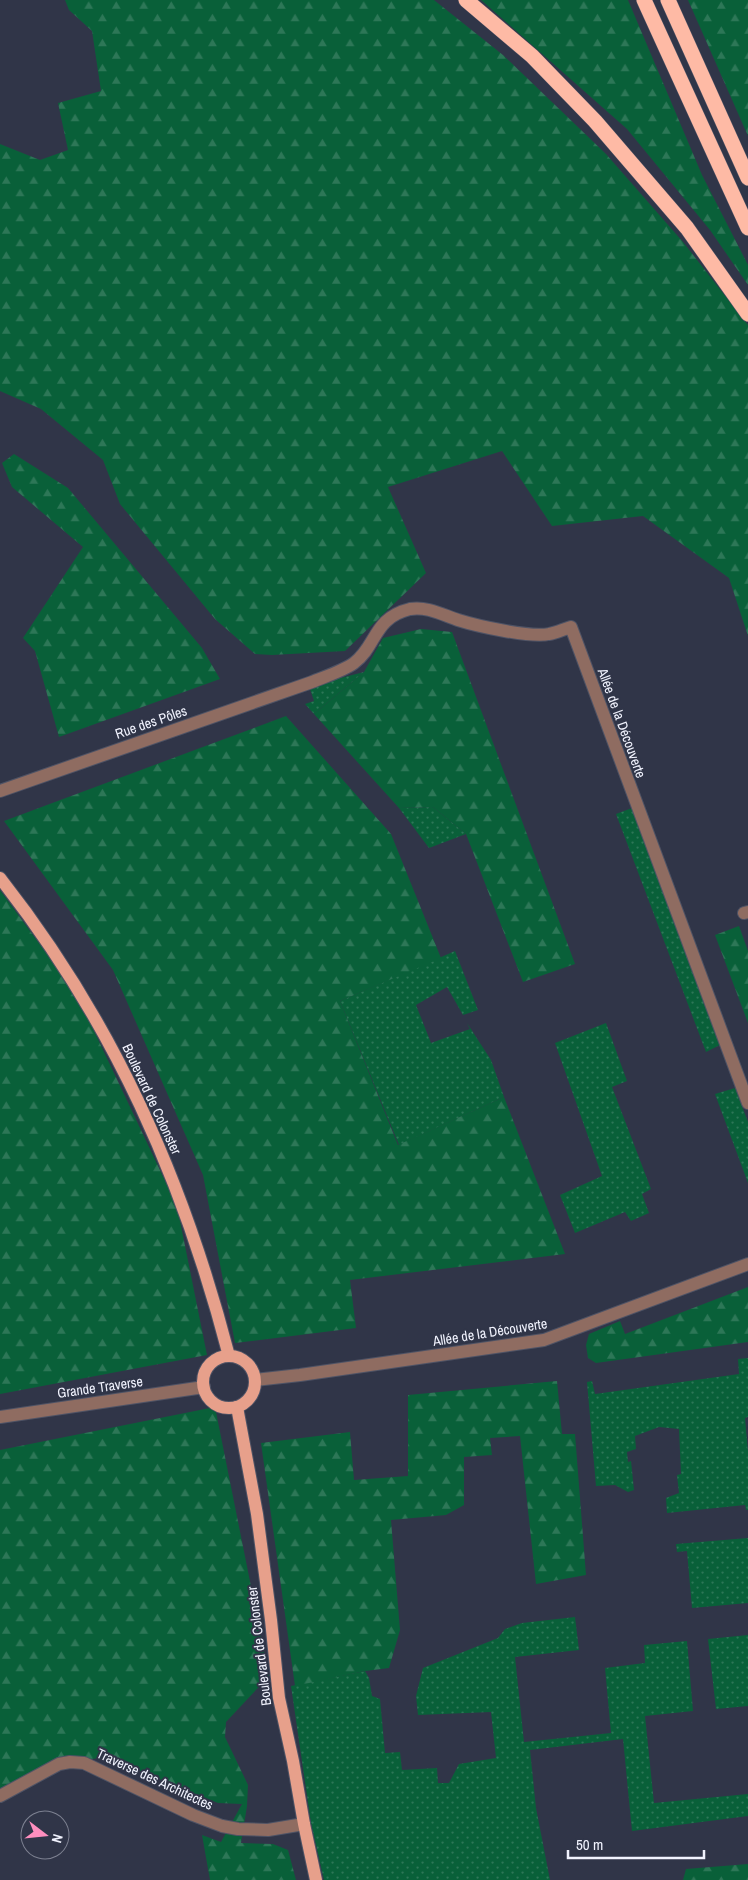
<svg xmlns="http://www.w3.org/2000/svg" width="748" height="1880" font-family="'Archivo Narrow',sans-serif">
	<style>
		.grass { fill: url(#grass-dots) }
		.forest { fill: url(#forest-firs) }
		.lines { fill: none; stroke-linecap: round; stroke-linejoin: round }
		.minor-casing { stroke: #4f5365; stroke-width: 14 }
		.major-casing { stroke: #4f5365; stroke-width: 14 }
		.highway-casing { stroke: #4f5365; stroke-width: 16 }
		.minor { stroke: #8f6c61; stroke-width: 12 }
		.major { stroke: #e7a08b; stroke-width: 12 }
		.highway { stroke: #febaa5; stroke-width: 15 }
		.labels { text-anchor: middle; stroke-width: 4; stroke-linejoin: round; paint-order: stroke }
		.street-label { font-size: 14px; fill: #f1f3fe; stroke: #303548 }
	</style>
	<defs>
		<pattern id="grass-dots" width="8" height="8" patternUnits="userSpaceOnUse" patternTransform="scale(1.25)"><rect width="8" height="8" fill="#096039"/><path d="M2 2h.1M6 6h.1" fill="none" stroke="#2d7757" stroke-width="1.8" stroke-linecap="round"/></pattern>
		<pattern id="forest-firs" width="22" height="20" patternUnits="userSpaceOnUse" patternTransform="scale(1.25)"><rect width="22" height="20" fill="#096039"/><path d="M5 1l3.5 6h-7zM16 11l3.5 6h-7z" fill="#2d7757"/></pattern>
	</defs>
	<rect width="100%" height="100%" fill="#303548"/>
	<g class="grass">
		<path d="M 364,672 L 314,714 L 305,704 L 314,701 L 309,686 Z"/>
		<path d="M 433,807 L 466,834 L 429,848 L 399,808 Z"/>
		<path d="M 632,808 L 720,1045 L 706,1052 L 616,814 Z"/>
		<path d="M 455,951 L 478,1010 L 463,1015 L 447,987 L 416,1005 L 431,1043 L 470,1029 L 467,1023 L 491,1060 L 504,1097 L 399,1145 L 340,1001 Z"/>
		<path d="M 606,1023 L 627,1081 L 612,1087 L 651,1189 L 642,1194 L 649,1213 L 631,1221 L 625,1212 L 575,1233 L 560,1195 L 602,1176 L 555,1043 Z"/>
		<path d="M 735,1088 L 748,1122 L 748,1183 L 715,1094 Z"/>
		<path d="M 748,1358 L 748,1417 L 745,1418 L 748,1452 L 748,1510 L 746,1510 L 745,1505 L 667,1513 L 666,1498 L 679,1493 L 677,1475 L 681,1474 L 679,1429 L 659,1427 L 635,1436 L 636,1449 L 627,1452 L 628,1462 L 631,1461 L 634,1490 L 628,1492 L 615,1485 L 596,1486 L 587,1382 L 592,1381 L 595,1394 L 739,1374 L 738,1359 Z"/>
		<path d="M 748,1538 L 748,1603 L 692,1608 L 687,1551 L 677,1552 L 676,1544 Z"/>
		<path d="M 575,1617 L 579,1650 L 515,1657 L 524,1742 L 611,1733 L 605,1668 L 645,1663 L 644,1645 L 687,1641 L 693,1711 L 645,1716 L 654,1803 L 748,1794 L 748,1816 L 632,1831 L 623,1739 L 530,1750 L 536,1808 L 550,1880 L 324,1880 L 311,1823 L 291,1686 L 365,1671 L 369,1678 L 372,1696 L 380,1699 L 385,1753 L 400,1752 L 402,1770 L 437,1768 L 438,1783 L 449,1783 L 459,1764 L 496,1758 L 491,1712 L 418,1715 L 416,1696 L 423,1668 L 498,1638 L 505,1629 L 522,1623 Z"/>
		<path d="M 748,1635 L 748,1706 L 716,1709 L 708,1639 Z"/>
	</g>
	<g class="forest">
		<path d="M 65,0 L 434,0 L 503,55 L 606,154 L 683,242 L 748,325 L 748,636 L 729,578 L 643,516 L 552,526 L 502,451 L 388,487 L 426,573 L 345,651 L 272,655 L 255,654 L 215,619 L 120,504 L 103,460 L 41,409 L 0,391 L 0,144 L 40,160 L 68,150 L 58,103 L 101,91 L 92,31 L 69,10 Z"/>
		<path d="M 481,0 L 628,0 L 702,175 L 748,265 L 748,285 L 710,230 L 627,129 Z"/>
		<path d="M 688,0 L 748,0 L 748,136 Z"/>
		<path d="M 14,454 L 68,488 L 202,648 L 220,679 L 59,737 L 35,651 L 23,638 L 83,547 L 12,487 L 2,463 Z"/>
		<path d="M 421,629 L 452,632 L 575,964 L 523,982 L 466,834 L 433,807 L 399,808 L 314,714 L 364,672 L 383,638 Z"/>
		<path d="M 286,716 L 391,834 L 441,958 L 340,1001 L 398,1145 L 504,1097 L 565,1254 L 350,1280 L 356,1328 L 235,1343 L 203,1175 L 113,970 L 4,821 Z"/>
		<path d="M 0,890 L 77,995 L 177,1206 L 207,1355 L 0,1394 Z"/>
		<path d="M 739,926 L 748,951 L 748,1023 L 715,935 Z"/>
		<path d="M 748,1287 L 748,1342 L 596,1363 L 588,1358 L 586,1345 L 589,1334 L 620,1321 L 625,1334 Z"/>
		<path d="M 557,1381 L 562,1434 L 575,1434 L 586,1575 L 536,1584 L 520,1436 L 490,1438 L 492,1455 L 464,1457 L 464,1505 L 446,1515 L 391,1520 L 400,1630 L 389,1668 L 365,1671 L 295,1686 L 261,1443 L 350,1432 L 354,1480 L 408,1476 L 408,1395 Z"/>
		<path d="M 215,1407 L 269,1676 L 226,1722 L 225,1737 L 248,1785 L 247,1806 L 241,1843 L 273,1844 L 288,1850 L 296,1880 L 210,1880 L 202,1835 L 221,1842 L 242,1804 L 218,1803 L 106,1757 L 70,1762 L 0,1796 L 0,1450 Z"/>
		<path d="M 748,1864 L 748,1880 L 683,1880 L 686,1869 Z"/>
	</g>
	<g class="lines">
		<defs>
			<g id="minor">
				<path d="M 0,791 L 312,682 C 324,677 343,671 354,663 C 377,646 373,618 410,609 C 427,606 443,615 458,620 C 477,626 531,638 549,634 C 556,633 564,629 571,627 L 748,1103"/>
				<path d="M 744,913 L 748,912"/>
				<path d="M 255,1380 L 300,1375 L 544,1340 L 748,1264"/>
				<path d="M 0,1417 L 204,1387"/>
				<path d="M 0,1796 L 59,1764 L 70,1762 L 84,1763 L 193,1815 L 222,1826 L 238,1829 L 268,1830 L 304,1824"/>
			</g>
			<g id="major">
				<path d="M 0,878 C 114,1023 183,1179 229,1356"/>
				<circle cx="229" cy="1382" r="26"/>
				<path d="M 237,1407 L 257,1514 L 271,1620 L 279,1698 L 293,1761 L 304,1824 L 316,1880"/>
			</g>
			<g id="highway">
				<path d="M 466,0 L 532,56 L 595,121 L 687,228 L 748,314"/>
				<path d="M 644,0 L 748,228"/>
				<path d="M 668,0 L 748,178"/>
			</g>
		</defs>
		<use href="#minor" class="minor-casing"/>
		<use href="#major" class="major-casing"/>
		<use href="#highway" class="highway-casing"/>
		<use href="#minor" class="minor"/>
		<use href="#major" class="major"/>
		<use href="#highway" class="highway"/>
	</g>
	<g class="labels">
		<g class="street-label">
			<text transform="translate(151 722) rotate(-19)" y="5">Rue des Pôles</text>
			<text transform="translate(622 723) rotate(70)" y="5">Allée de la Découverte</text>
			<text transform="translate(152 1099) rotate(65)" y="5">Boulevard de Colonster</text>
			<text transform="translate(490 1332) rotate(-9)" y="5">Allée de la Découverte</text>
			<text transform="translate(100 1387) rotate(-8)" y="5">Grande Traverse</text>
			<text transform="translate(259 1646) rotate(-97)" y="5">Boulevard de Colonster</text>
			<text transform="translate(155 1779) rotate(25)" y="5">Traverse des Architectes</text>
		</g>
	</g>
	<g transform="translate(45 1835) rotate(106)"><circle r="24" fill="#303548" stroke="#7d8191"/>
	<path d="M0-4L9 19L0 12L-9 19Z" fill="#fe8ebe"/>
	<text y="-8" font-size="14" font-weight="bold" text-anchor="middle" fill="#f1f3fe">N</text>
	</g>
	<path d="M568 1850v8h136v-8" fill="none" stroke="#f1f3fe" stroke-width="2.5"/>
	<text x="576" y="1850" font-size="15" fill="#f1f3fe" stroke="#303548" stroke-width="4" paint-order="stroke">50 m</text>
</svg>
